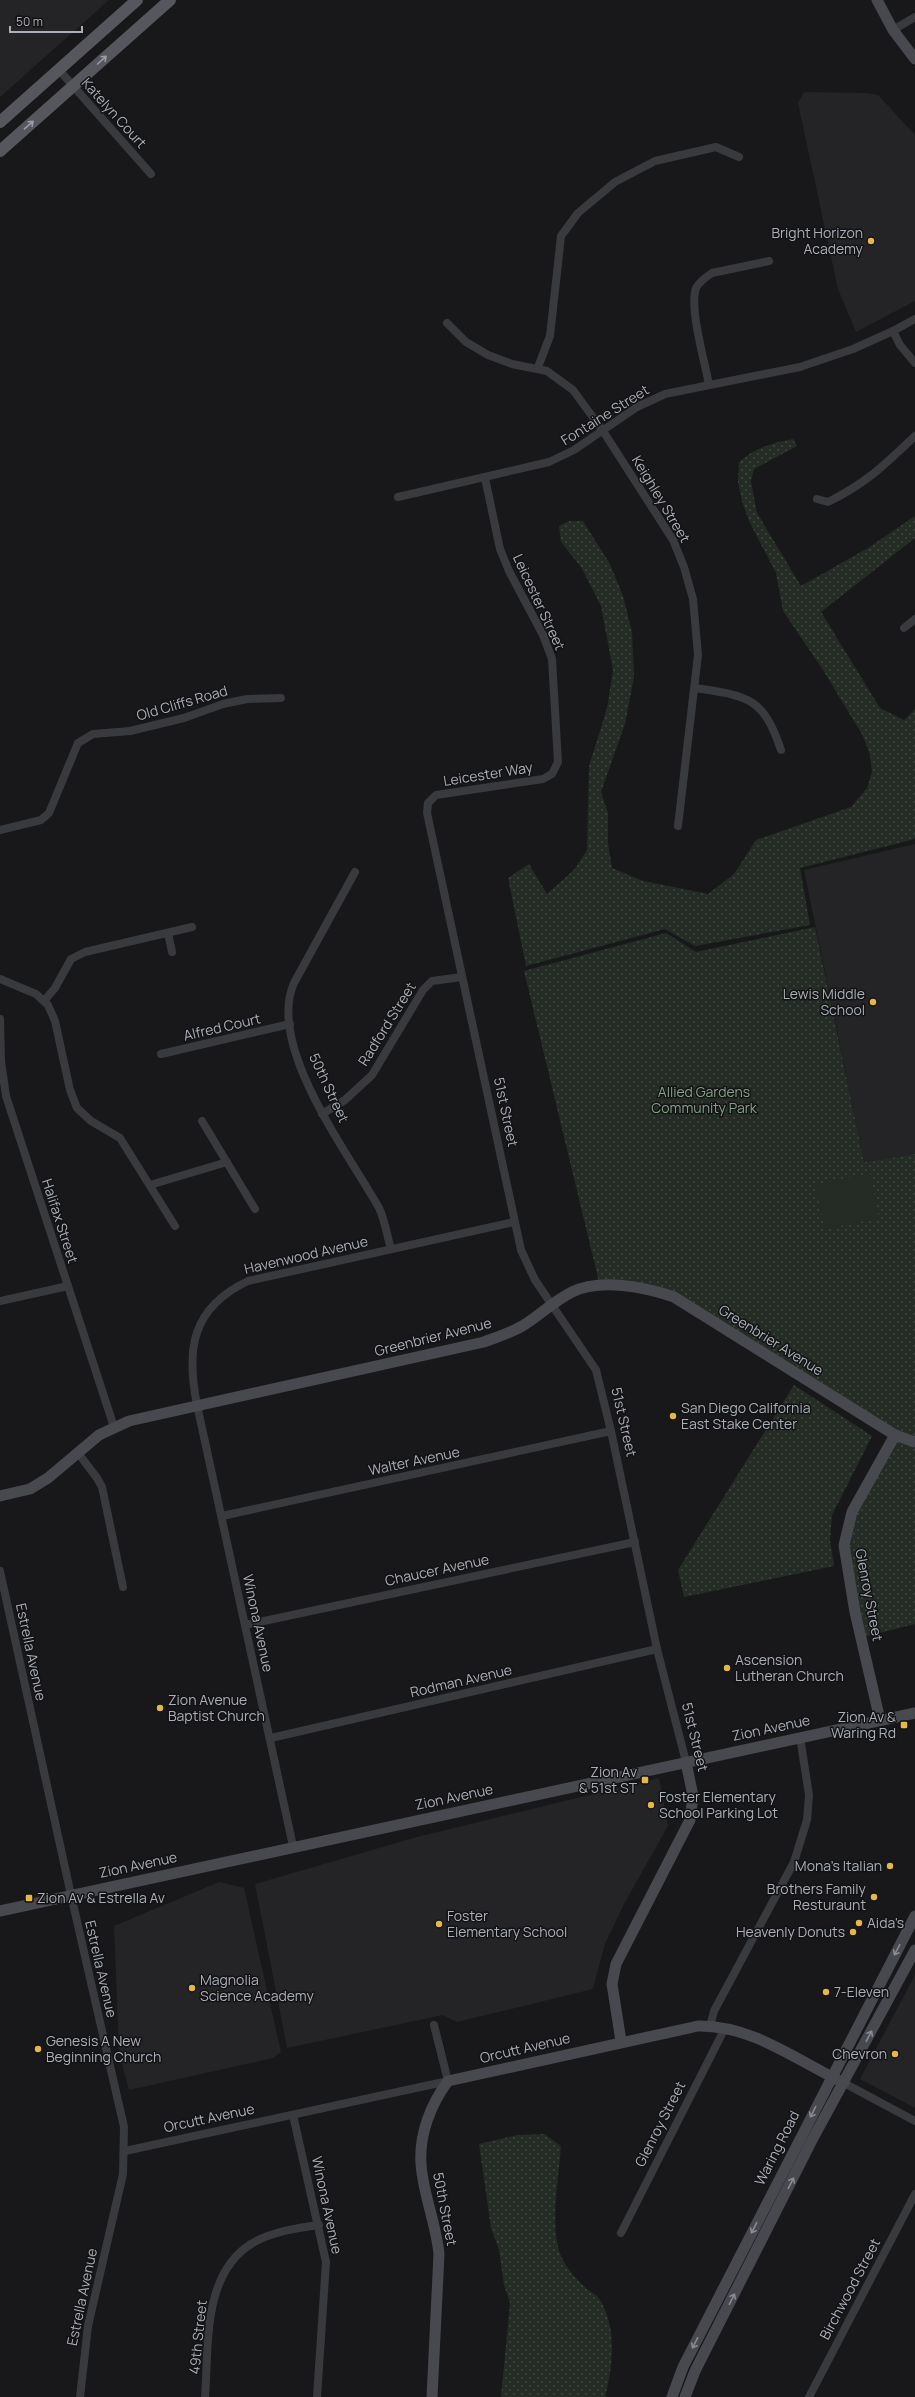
<svg xmlns="http://www.w3.org/2000/svg" width="915" height="2397" font-family="Manrope,sans-serif">
	<style>
		.built { fill: #242427 }
		.grass { fill: url(#grass-dots) }
		.pitch { fill: #242c25 }
		.lines { fill: none; stroke-linecap: round; stroke-linejoin: round }
		.street { stroke: #393a3e; stroke-width: 8 }
		.secondary { stroke: #47494e; stroke-width: 11 }
		.primary { stroke: #55575d; stroke-width: 12 }
		.oneway { stroke: #9a9da6 }
		.oneway2 { stroke: #888b93 }
		.poi-dot { fill: #e4b746; stroke: #131315; stroke-width: 1.5 }
		.labels { text-anchor: middle; stroke-width: 3; stroke-linejoin: round; paint-order: stroke }
		.street-label { font-size: 14px; fill: #abafb8; stroke: #131315 }
		.poi-label { font-size: 14px; fill: #abafb8; stroke: #131315; text-anchor: start }
		.park-label { font-size: 14px; fill: #84a287; stroke: #131315 }
	</style>
	<defs>
		<pattern id="grass-dots" width="8" height="8" patternUnits="userSpaceOnUse"><rect width="8" height="8" fill="#242c25"/><path d="M2 2h.1M6 6h.1" fill="none" stroke="#414843" stroke-width="1.8" stroke-linecap="round"/></pattern>
	</defs>
	<rect width="100%" height="100%" fill="#18181a"/>
	<g class="built">
		<path d="M 0,0 L 109,0 L 0,97 Z"/>
		<path d="M 804,92 L 866,93 L 878,95 L 915,135 L 915,301 L 856,332 L 838,289 L 798,103 Z"/>
		<path d="M 915,844 L 915,1154 L 864,1162 L 804,870 Z"/>
		<path d="M 659,1778 L 668,1826 L 624,1904 L 605,1944 L 593,1989 L 457,2022 L 443,2015 L 287,2048 L 255,1884 L 417,1837 Z"/>
		<path d="M 219,1882 L 244,1888 L 281,2052 L 273,2058 L 129,2090 L 119,2051 L 114,1926 Z"/>
		<path d="M 915,1975 L 915,2108 L 860,2079 Z"/>
	</g>
	<g class="grass">
		<path d="M 793,439 L 797,446 L 754,469 L 751,481 L 757,513 L 801,586 L 868,548 L 915,516 L 915,538 L 821,612 L 880,708 L 904,720 L 915,709 L 915,839 L 800,868 L 810,925 L 695,946 L 665,929 L 526,966 L 508,878 L 529,864 L 547,894 L 574,870 L 587,850 L 589,766 L 607,708 L 613,670 L 601,606 L 581,567 L 561,542 L 559,526 L 569,521 L 583,521 L 610,564 L 623,596 L 632,632 L 634,677 L 625,724 L 601,792 L 608,813 L 608,843 L 612,868 L 643,881 L 708,894 L 734,874 L 756,840 L 851,807 L 867,788 L 872,772 L 870,755 L 863,736 L 823,670 L 783,611 L 776,573 L 749,521 L 742,501 L 738,482 L 739,462 C 755,448 772,443 793,439 Z"/>
		<path d="M 815,927 L 864,1162 L 915,1154 L 915,1624 L 864,1637 L 846,1557 L 847,1526 L 895,1435 L 674,1297 L 600,1286 L 524,971 L 666,933 L 696,952 Z"/>
		<path d="M 794,1385 L 872,1436 L 832,1515 L 830,1540 L 834,1566 L 684,1597 L 678,1570 Z"/>
		<path d="M 544,2134 L 561,2146 C 559,2176 548,2234 563,2260 C 568,2270 578,2281 586,2288 C 589,2292 595,2293 598,2297 C 618,2326 613,2365 605,2397 L 501,2397 L 510,2303 L 504,2285 L 499,2250 L 491,2228 L 479,2144 L 518,2135 Z"/>
	</g>
	<path class="pitch" d="M 870,1173 L 879,1218 L 825,1229 L 815,1185 Z"/>
	<g class="lines">
		<g class="street">
			<path d="M 893,30 L 915,17"/>
			<path d="M 59,70 L 151,174"/>
			<path d="M 447,323 L 466,342 L 488,355 L 512,364 L 547,371 L 573,390 L 603,431 L 673,540 L 684,567 L 693,599 L 698,655 L 678,826"/>
			<path d="M 893,331 L 900,345 L 915,363"/>
			<path d="M 538,367 L 550,336 L 561,236 L 578,213 L 615,182 L 655,161 L 716,147 L 739,157"/>
			<path d="M 709,385 C 705,362 689,309 696,288 C 699,282 706,277 712,273 L 769,261"/>
			<path d="M 485,478 L 500,549 L 509,571 L 543,635 L 552,659 L 558,762 L 552,774 L 543,779 L 436,795 L 428,803 L 427,813 L 521,1250 L 535,1280 L 596,1370 L 611,1431 L 657,1649 L 686,1762"/>
			<path d="M 398,497 L 549,462 L 574,450 L 637,407 L 665,394 L 800,367 L 853,349 L 893,331 L 915,319"/>
			<path d="M 817,499 L 828,502 C 865,484 886,464 915,436"/>
			<path d="M 904,628 L 915,619"/>
			<path d="M 695,688 C 747,696 763,696 781,750"/>
			<path d="M 0,830 L 41,820 L 49,813 L 78,743 L 93,734 L 130,731 L 184,718 L 223,704 L 247,699 L 281,698"/>
			<path d="M 355,872 L 294,983 C 266,1046 349,1154 379,1208 C 385,1220 387,1236 391,1249"/>
			<path d="M 168,933 L 172,952"/>
			<path d="M 0,979 L 36,994 L 48,1005 L 55,1021 L 70,1090 L 77,1108 L 91,1121 L 120,1138 L 175,1226"/>
			<path d="M 44,1001 L 55,988 L 71,959 L 85,952 L 192,927"/>
			<path d="M 0,1019 L 1,1061 L 6,1096 L 114,1427"/>
			<path d="M 161,1054 L 290,1024"/>
			<path d="M 322,1114 L 345,1100 L 372,1075 L 423,990 L 432,981 L 462,977"/>
			<path d="M 202,1121 L 255,1209"/>
			<path d="M 150,1185 L 227,1162"/>
			<path d="M 0,1301 L 68,1286"/>
			<path d="M 78,1453 L 97,1478 L 102,1487 L 123,1587"/>
			<path d="M 222,1516 L 611,1431"/>
			<path d="M 0,1571 L 71,1895 L 124,2127 L 123,2174 L 88,2326 L 80,2397"/>
			<path d="M 245,1625 L 635,1542"/>
			<path d="M 271,1738 L 657,1649"/>
			<path d="M 293,1846 L 197,1405 C 186,1350 191,1308 248,1281 L 514,1222"/>
			<path d="M 710,2026 L 714,2011 L 794,1862 L 807,1820 L 809,1795 L 800,1737"/>
			<path d="M 844,2083 L 915,2121"/>
			<path d="M 293,2115 L 326,2262 L 317,2397"/>
			<path d="M 125,2151 L 448,2081 L 434,2025"/>
			<path d="M 621,2233 L 725,2028"/>
			<path d="M 205,2397 C 209,2346 202,2275 251,2244 C 270,2232 297,2228 319,2225"/>
			<path d="M 809,2397 L 915,2194"/>
		</g>
		<g class="secondary">
			<path d="M 877,0 L 893,30 L 915,59"/>
			<path d="M 0,1496 L 30,1489 L 48,1478 L 99,1435 L 129,1421 L 484,1342 C 497,1337 511,1333 524,1325 C 540,1315 554,1301 572,1292 C 600,1278 645,1287 674,1297 L 895,1435 L 915,1442"/>
			<path d="M 880,1720 L 855,1612 L 844,1545 L 852,1512 L 895,1435"/>
			<path d="M 0,1911 L 915,1713"/>
			<path d="M 621,2041 L 612,1984 L 616,1964 L 690,1820 L 693,1796 L 686,1762"/>
			<path d="M 432,2397 L 439,2254 C 436,2223 423,2194 421,2164 C 419,2134 431,2104 448,2081 L 698,2026 C 752,2025 798,2061 844,2083"/>
			<path d="M 672,2397 L 683,2367 L 915,1916"/>
			<path d="M 685,2397 L 695,2371 L 811,2142 L 915,1950"/>
		</g>
		<g class="primary">
			<path d="M 0,122 L 137,0"/>
			<path d="M 0,151 L 170,0"/>
		</g>
	</g>
	<defs><path id="oneway-shaft" d="M-6 0H5M1.5-3L5.5 0L1.5 3" fill="none" stroke-width="1.6" stroke-linecap="round" stroke-linejoin="round"/></defs>
	<g class="oneway">
		<use href="#oneway-shaft" transform="translate(102 60) rotate(-42)"/>
		<use href="#oneway-shaft" transform="translate(29 125) rotate(-41)"/>
	</g>
	<g class="oneway2">
		<use href="#oneway-shaft" transform="translate(897 1950) rotate(118)"/>
		<use href="#oneway-shaft" transform="translate(869 2036) rotate(-62)"/>
		<use href="#oneway-shaft" transform="translate(813 2112) rotate(117)"/>
		<use href="#oneway-shaft" transform="translate(791 2183) rotate(-63)"/>
		<use href="#oneway-shaft" transform="translate(754 2228) rotate(117)"/>
		<use href="#oneway-shaft" transform="translate(732 2299) rotate(-63)"/>
		<use href="#oneway-shaft" transform="translate(695 2343) rotate(117)"/>
	</g>
	<g class="poi-dot">
		<circle cx="871" cy="241" r="4"/>
		<circle cx="873" cy="1002" r="4"/>
		<circle cx="673" cy="1416" r="4"/>
		<circle cx="727" cy="1668" r="4"/>
		<circle cx="160" cy="1708" r="4"/>
		<rect x="900" y="1721" width="8" height="8" rx="2"/>
		<rect x="641" y="1776" width="8" height="8" rx="2"/>
		<circle cx="651" cy="1805" r="4"/>
		<circle cx="890" cy="1866" r="4"/>
		<circle cx="874" cy="1897" r="4"/>
		<rect x="25" y="1894" width="8" height="8" rx="2"/>
		<circle cx="859" cy="1923" r="4"/>
		<circle cx="439" cy="1924" r="4"/>
		<circle cx="853" cy="1932" r="4"/>
		<circle cx="192" cy="1988" r="4"/>
		<circle cx="826" cy="1992" r="4"/>
		<circle cx="38" cy="2049" r="4"/>
		<circle cx="895" cy="2054" r="4"/>
	</g>
	<g class="labels">
		<g class="street-label">
			<text transform="translate(114 113) rotate(48)" y="5">Katelyn Court</text>
			<text transform="translate(605 415) rotate(-32)" y="5">Fontaine Street</text>
			<text transform="translate(661 499) rotate(59)" y="5">Keighley Street</text>
			<text transform="translate(539 602) rotate(65)" y="5">Leicester Street</text>
			<text transform="translate(182 703) rotate(-16)" y="5">Old Cliffs Road</text>
			<text transform="translate(488 774) rotate(-9)" y="5">Leicester Way</text>
			<text transform="translate(387 1024) rotate(-58)" y="5">Radford Street</text>
			<text transform="translate(222 1027) rotate(-13)" y="5">Alfred Court</text>
			<text transform="translate(329 1088) rotate(65)" y="5">50th Street</text>
			<text transform="translate(506 1112) rotate(78)" y="5">51st Street</text>
			<text transform="translate(60 1221) rotate(72)" y="5">Halifax Street</text>
			<text transform="translate(306 1255) rotate(-13)" y="5">Havenwood Avenue</text>
			<text transform="translate(433 1337) rotate(-14)" y="5">Greenbrier Avenue</text>
			<text transform="translate(771 1340) rotate(32)" y="5">Greenbrier Avenue</text>
			<text transform="translate(624 1422) rotate(77)" y="5">51st Street</text>
			<text transform="translate(414 1461) rotate(-12)" y="5">Walter Avenue</text>
			<text transform="translate(437 1570) rotate(-12)" y="5">Chaucer Avenue</text>
			<text transform="translate(869 1595) rotate(79)" y="5">Glenroy Street</text>
			<text transform="translate(258 1623) rotate(78)" y="5">Winona Avenue</text>
			<text transform="translate(31 1652) rotate(78)" y="5">Estrella Avenue</text>
			<text transform="translate(461 1681) rotate(-13)" y="5">Rodman Avenue</text>
			<text transform="translate(771 1728) rotate(-12)" y="5">Zion Avenue</text>
			<text transform="translate(695 1737) rotate(76)" y="5">51st Street</text>
			<text transform="translate(454 1797) rotate(-12)" y="5">Zion Avenue</text>
			<text transform="translate(138 1865) rotate(-12)" y="5">Zion Avenue</text>
			<text transform="translate(101 1969) rotate(77)" y="5">Estrella Avenue</text>
			<text transform="translate(525 2048) rotate(-13)" y="5">Orcutt Avenue</text>
			<text transform="translate(209 2118) rotate(-12)" y="5">Orcutt Avenue</text>
			<text transform="translate(660 2124) rotate(-63)" y="5">Glenroy Street</text>
			<text transform="translate(777 2148) rotate(-63)" y="5">Waring Road</text>
			<text transform="translate(327 2205) rotate(78)" y="5">Winona Avenue</text>
			<text transform="translate(445 2209) rotate(79)" y="5">50th Street</text>
			<text transform="translate(850 2289) rotate(-62)" y="5">Birchwood Street</text>
			<text transform="translate(82 2297) rotate(-78)" y="5">Estrella Avenue</text>
			<text transform="translate(198 2337) rotate(-84)" y="5">49th Street</text>
		</g>
		<g class="poi-label">
			<text x="863" y="238" text-anchor="end">Bright Horizon<tspan x="863" dy="16">Academy</tspan></text>
			<text x="865" y="999" text-anchor="end">Lewis Middle<tspan x="865" dy="16">School</tspan></text>
			<text x="681" y="1413">San Diego California<tspan x="681" dy="16">East Stake Center</tspan></text>
			<text x="735" y="1665">Ascension<tspan x="735" dy="16">Lutheran Church</tspan></text>
			<text x="168" y="1705">Zion Avenue<tspan x="168" dy="16">Baptist Church</tspan></text>
			<text x="896" y="1722" text-anchor="end">Zion Av &amp;<tspan x="896" dy="16">Waring Rd</tspan></text>
			<text x="637" y="1777" text-anchor="end">Zion Av<tspan x="637" dy="16">&amp; 51st ST</tspan></text>
			<text x="659" y="1802">Foster Elementary<tspan x="659" dy="16">School Parking Lot</tspan></text>
			<text x="882" y="1871" text-anchor="end">Mona's Italian</text>
			<text x="866" y="1894" text-anchor="end">Brothers Family<tspan x="866" dy="16">Resturaunt</tspan></text>
			<text x="37" y="1903">Zion Av &amp; Estrella Av</text>
			<text x="447" y="1921">Foster<tspan x="447" dy="16">Elementary School</tspan></text>
			<text x="867" y="1928">Aida's</text>
			<text x="845" y="1937" text-anchor="end">Heavenly Donuts</text>
			<text x="200" y="1985">Magnolia<tspan x="200" dy="16">Science Academy</tspan></text>
			<text x="834" y="1997">7-Eleven</text>
			<text x="46" y="2046">Genesis A New<tspan x="46" dy="16">Beginning Church</tspan></text>
			<text x="887" y="2059" text-anchor="end">Chevron</text>
		</g>
		<g class="park-label">
			<text x="704" y="1097">Allied Gardens<tspan x="704" dy="16">Community Park</tspan></text>
		</g>
	</g>
	<path d="M10 26v6h72v-6" fill="none" stroke="#abafb8" stroke-width="2"/>
	<text x="16" y="26" font-size="12" fill="#abafb8" stroke="#131315" stroke-width="3" paint-order="stroke">50 m</text>
</svg>
